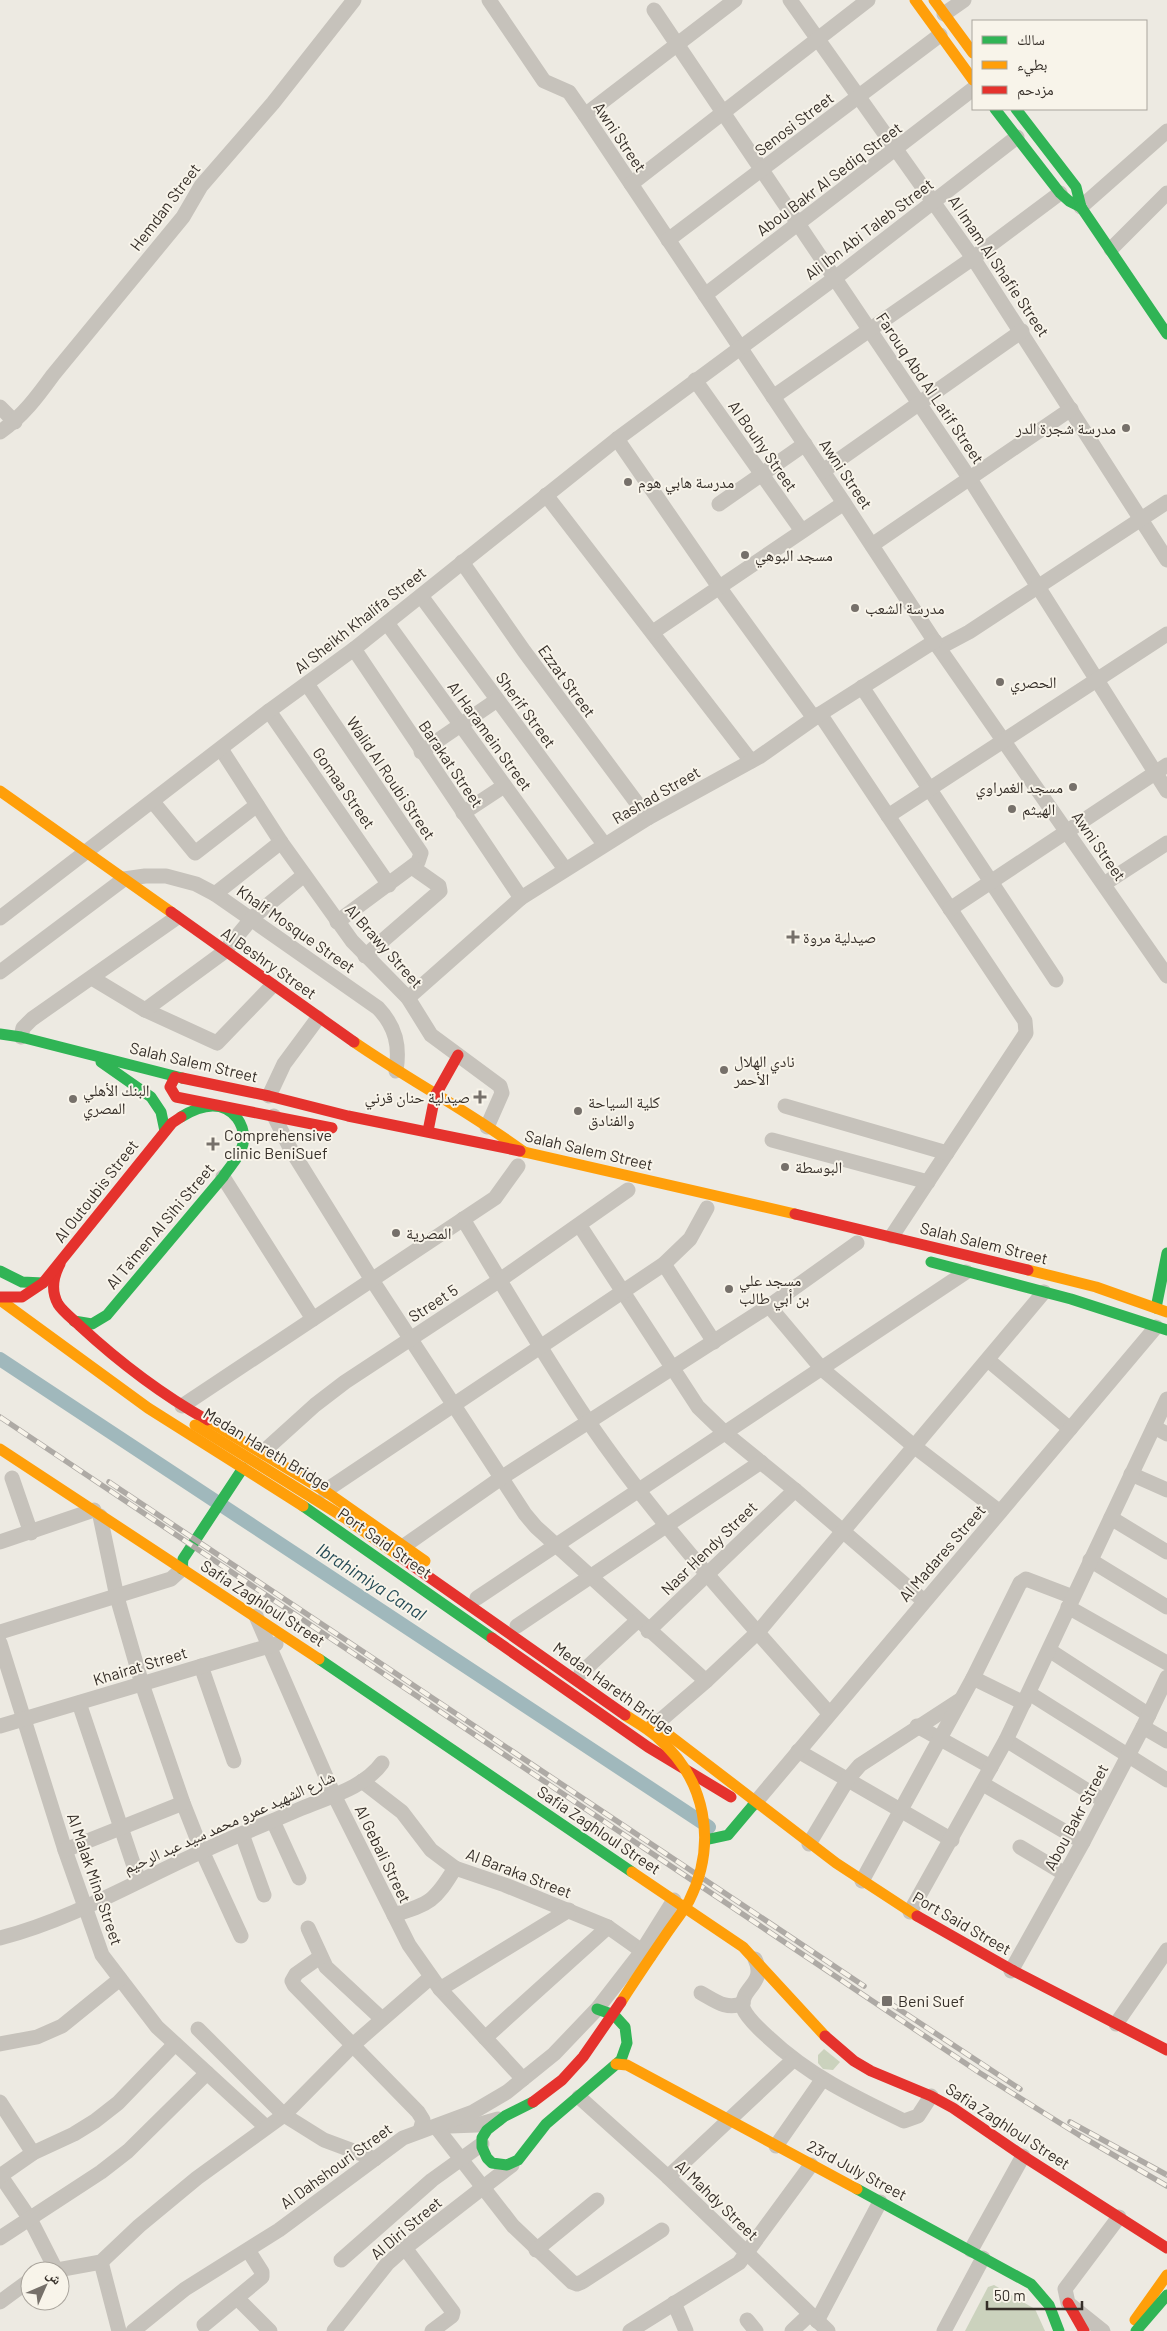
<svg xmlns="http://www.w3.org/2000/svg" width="1167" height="2331" font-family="Barlow,'Noto Naskh Arabic',sans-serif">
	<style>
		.green { fill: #cbd2bd }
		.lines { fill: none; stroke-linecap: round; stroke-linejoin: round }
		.canal { stroke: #a0b8bc; stroke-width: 14 }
		.street { stroke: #c6c2bb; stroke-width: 15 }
		.fast { stroke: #30b455; stroke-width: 11 }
		.slow { stroke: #ff9f0a; stroke-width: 11 }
		.jam { stroke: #e5322d; stroke-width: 11 }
		.rail-casing { stroke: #aeaaa5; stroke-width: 5.5 }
		.rail { stroke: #f8f4ea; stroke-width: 4; stroke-dasharray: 11; stroke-linecap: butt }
		.fast-bridge { stroke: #30b455; stroke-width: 11 }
		.slow-bridge { stroke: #ff9f0a; stroke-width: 11 }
		.jam-bridge { stroke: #e5322d; stroke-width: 11 }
		.poi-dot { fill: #76706a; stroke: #f8f4ea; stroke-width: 2 }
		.labels { text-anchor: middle; stroke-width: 4; stroke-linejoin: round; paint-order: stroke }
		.street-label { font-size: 16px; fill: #362f29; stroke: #f8f4ea }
		.poi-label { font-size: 16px; fill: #362f29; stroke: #f8f4ea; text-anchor: start }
		.water-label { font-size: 18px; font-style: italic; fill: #224955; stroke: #f8f4ea }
	</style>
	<rect width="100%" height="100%" fill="#edeae2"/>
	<g class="green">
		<path d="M 824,2049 L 840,2062 L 833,2070 L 823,2069 L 818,2063 L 818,2055 Z"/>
		<path d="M 994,2285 L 1035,2309 L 1045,2331 L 965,2331 L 988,2287 Z"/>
	</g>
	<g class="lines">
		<path class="canal" d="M 0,1359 L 709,1827"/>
		<g class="street">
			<path d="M 489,0 L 544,81 L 569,92 L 585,115 L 844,503 L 939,648 L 1167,976"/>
			<path d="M 790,0 L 973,258 L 1167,560"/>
			<path d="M 654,10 L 970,479 L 1167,791"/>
			<path d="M 944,14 L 964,0"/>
			<path d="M 585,115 L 735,0"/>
			<path d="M 631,184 L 868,0"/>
			<path d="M 1081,207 L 1167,131"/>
			<path d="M 668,240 L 940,35"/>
			<path d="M 1111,249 L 1167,193"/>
			<path d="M 705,295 L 973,89"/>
			<path d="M 695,380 L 802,531"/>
			<path d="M 773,397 L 973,258 L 1060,193"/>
			<path d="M 0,407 L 15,422"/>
			<path d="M 0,432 C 23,416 37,397 53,375 L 183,217 L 201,186 L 273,103 L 354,0"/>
			<path d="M 617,439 L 719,587 L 814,718"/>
			<path d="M 823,471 L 1022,331"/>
			<path d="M 546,495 L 751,761"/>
			<path d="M 719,504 L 805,444"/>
			<path d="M 872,545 L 1071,409"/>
			<path d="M 462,562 L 524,651 L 648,818"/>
			<path d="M 421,596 L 604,844"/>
			<path d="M 387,623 L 565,869"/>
			<path d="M 653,632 L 844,503"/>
			<path d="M 939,648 L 969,632 L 1167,502"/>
			<path d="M 354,649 L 521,898"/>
			<path d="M 307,684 L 421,853 L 418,862 L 337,922"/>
			<path d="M 862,687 L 1056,980"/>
			<path d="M 269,711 L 389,885"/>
			<path d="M 820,714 L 1025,1021 L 1026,1033 L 892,1236"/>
			<path d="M 221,749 L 281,842 L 352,941 L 408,998 L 431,1035 L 500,1086 L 502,1093 L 487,1127"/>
			<path d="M 421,752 L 497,700"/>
			<path d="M 153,802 L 195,853 L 257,805"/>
			<path d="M 463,813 L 504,786"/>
			<path d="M 888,816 L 1167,634"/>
			<path d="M 1104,884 L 1167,843"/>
			<path d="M 215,894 L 281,842"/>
			<path d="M 950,909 L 1167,765"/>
			<path d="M 0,918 L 269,711 L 354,649 L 617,439 L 835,278 L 1017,137"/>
			<path d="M 365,956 L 440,891 L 439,886 L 412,867"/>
			<path d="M 0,972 L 124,879 L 145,876 L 166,876 L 196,884 L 215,894 L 378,1008 C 396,1027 400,1046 396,1071"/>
			<path d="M 92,978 L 145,1010 L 217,1043 L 272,986"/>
			<path d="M 408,998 L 521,898 L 648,818 L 759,757 L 820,714 L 935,641"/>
			<path d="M 145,1010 L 224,952 L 252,918 L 304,875"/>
			<path d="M 21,1037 L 23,1028 L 32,1019 L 176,918"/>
			<path d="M 269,1096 L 284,1064 L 318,1018"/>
			<path d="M 785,1106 L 947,1153"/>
			<path d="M 274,1116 L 290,1148 L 372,1280 L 525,1514 L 536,1527 L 706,1681"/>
			<path d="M 772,1140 L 928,1182"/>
			<path d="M 223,1177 L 313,1319"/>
			<path d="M 463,1219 C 504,1287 544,1356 588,1421 C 659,1525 746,1619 829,1713"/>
			<path d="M 580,1226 L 698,1407 L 725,1433 L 795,1490 L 924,1601"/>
			<path d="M 664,1264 L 714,1342"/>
			<path d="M 769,1306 L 822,1369 L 915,1447 L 1000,1512"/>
			<path d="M 988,1360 L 1070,1429"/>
			<path d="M 182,1406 L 495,1198 L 518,1166"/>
			<path d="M 1154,1427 L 1167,1434"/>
			<path d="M 263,1452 L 315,1405 L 345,1382 L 500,1280 L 628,1190"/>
			<path d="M 1131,1474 L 1167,1490"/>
			<path d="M 12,1478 L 31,1533"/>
			<path d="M 325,1491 L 664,1264 L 690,1239 L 707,1208"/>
			<path d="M 100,1516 L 117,1597 L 142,1684 L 183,1803 L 202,1851 L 241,1936"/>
			<path d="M 1111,1518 L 1167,1552"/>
			<path d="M 0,1542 L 94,1510"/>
			<path d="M 404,1546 L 501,1478 L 769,1306 L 857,1243"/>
			<path d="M 1090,1560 L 1167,1607"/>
			<path d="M 477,1598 L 966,1272"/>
			<path d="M 1068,1607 L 1167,1663"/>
			<path d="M 256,1616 L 334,1795 L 409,1945 L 440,1989 L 523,2079"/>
			<path d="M 517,1626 L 761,1462"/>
			<path d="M 648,1631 L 795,1490"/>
			<path d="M 0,1632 L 171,1579 L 182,1569"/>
			<path d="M 0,1643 L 65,1850 L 102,1955 L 157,2027 L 266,2127"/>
			<path d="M 1049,1650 L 1149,1715"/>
			<path d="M 201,1666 L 234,1761"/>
			<path d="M 581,1673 L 637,1621"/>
			<path d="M 973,1678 L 1024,1703"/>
			<path d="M 1029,1693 L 1167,1780"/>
			<path d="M 79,1703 L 139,1881"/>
			<path d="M 655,1725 L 706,1681 L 759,1631 L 1044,1292"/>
			<path d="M 0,1726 L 276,1644"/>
			<path d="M 917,1726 L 991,1767"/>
			<path d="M 1143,1727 L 1167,1741"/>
			<path d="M 1006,1740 L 1104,1801"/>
			<path d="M 798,1751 L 952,1840"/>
			<path d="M 362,1781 L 402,1812 L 431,1850 L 455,1868 L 505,1885 L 608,1927 L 649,1956"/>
			<path d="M 983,1784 L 1083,1842"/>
			<path d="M 755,1803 L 1156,1327"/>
			<path d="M 273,1821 L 299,1878"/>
			<path d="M 242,1834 L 264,1895"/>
			<path d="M 809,1844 L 848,1779 L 860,1765 L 960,1700"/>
			<path d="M 1020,1847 L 1065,1874"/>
			<path d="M 65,1850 L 183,1803"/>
			<path d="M 862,1881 L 973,1678 L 1020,1583 L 1026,1579 L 1073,1597"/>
			<path d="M 910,1912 L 1006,1740 L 1167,1399"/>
			<path d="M 394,1915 C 430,1904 435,1901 455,1868"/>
			<path d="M 308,1928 L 326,1967 L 382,2019"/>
			<path d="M 0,1938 C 71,1920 136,1881 203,1851 C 235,1836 268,1823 300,1809 C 328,1797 364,1788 382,1763"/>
			<path d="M 320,1957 L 296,1974 L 292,1981 L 294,1985 L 418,2112 L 423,2120 L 420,2131"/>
			<path d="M 755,1959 C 767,1984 740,1987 743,2008 C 747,2018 759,2029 768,2037 C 808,2075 854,2097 904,2121 L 918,2116 L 931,2096"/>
			<path d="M 1011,1971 L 1083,1842 L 1143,1727 L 1167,1677"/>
			<path d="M 440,1989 L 569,1910"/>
			<path d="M 701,1993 C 714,2000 727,2011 743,2003"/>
			<path d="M 1116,2024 L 1167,1950"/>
			<path d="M 198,2029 L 284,2115 L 324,2140 L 375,2159"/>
			<path d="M 485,2038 L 608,1927"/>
			<path d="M 0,2044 L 37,2037 L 62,2026 L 120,1979"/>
			<path d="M 579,2097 L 668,2177 L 828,2331"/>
			<path d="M 0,2102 L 33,2153"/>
			<path d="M 450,2126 L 477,2125 L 498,2119"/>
			<path d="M 436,2127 L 513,2226 L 572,2282 L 577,2284 L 582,2282 L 662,2230"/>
			<path d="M 776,2146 L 822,2080"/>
			<path d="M 0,2175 L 30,2219 L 56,2270"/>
			<path d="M 0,2176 L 33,2153 L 74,2134 L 95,2121 L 118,2103 L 175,2044"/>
			<path d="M 668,2177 L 793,2060"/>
			<path d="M 0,2238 L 101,2172 L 128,2151 L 207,2073"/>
			<path d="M 405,2248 L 453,2312 L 452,2316 L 432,2331"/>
			<path d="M 536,2250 L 597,2200"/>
			<path d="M 971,2250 L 1023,2156"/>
			<path d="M 341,2260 L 432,2180 L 482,2144"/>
			<path d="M 101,2262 L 119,2331"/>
			<path d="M 52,2271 L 101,2262 L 139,2226 L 197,2178 L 284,2115 L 354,2044 L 431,1977"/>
			<path d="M 238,2299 L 270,2331"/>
			<path d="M 0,2302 L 30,2280"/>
			<path d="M 674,2303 L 686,2331"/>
			<path d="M 747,2320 L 756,2331"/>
			<path d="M 817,2321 L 880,2202"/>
			<path d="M 204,2325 L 262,2277 L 262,2272 L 248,2250"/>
			<path d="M 133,2331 L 185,2289 L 279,2230 L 403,2138 L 473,2112 L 507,2092 L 554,2054 L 597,2009 L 642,1951 L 674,1900"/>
			<path d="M 334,2331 L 387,2264 L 405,2248 L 512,2165"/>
			<path d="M 630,2331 L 739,2263 L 811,2165"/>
			<path d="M 792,2331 L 810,2314"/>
			<path d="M 944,2331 L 983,2258"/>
			<path d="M 1103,2331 L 1068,2303 L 1065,2289 L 1119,2217"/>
		</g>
		<g class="fast">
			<path d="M 995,109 L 1060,193 L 1069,201 L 1081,207"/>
			<path d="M 1016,109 L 1076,187 L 1081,207"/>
			<path d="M 1081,207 L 1167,334"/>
			<path d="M 0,1034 L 21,1037 L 182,1078"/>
			<path d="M 101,1062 L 151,1097 L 161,1112 L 165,1131"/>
			<path d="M 931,1262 L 1071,1299 L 1167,1330"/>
			<path d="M 0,1271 L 22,1282 L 43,1283"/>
			<path d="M 1156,1308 L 1167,1253"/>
			<path d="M 74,1321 L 92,1324 L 107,1315 L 223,1177 C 230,1166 240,1157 243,1144 C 245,1134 242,1125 237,1118 C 222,1099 199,1106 181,1117"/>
			<path d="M 303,1506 L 492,1638"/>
			<path d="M 182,1569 L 183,1559 L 243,1468"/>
			<path d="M 319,1659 L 632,1872"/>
			<path d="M 705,1840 L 728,1835 L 755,1803"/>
			<path d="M 533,2102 L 505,2116 L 487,2130 L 482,2138 L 482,2147 L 487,2158 L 492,2163 L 507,2165 L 518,2160 L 546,2124 L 621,2060 L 627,2043 L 625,2027 L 614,2015 L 597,2009"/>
			<path d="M 857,2189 L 1031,2284 L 1049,2305 L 1059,2331"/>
		</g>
		<g class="slow">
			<path d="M 915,0 L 973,80"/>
			<path d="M 934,0 L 973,53"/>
			<path d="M 0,791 L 171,912"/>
			<path d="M 354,1042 C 409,1080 470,1112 524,1152"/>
			<path d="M 520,1151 L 795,1214"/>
			<path d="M 1028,1270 L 1096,1287 L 1167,1312"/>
			<path d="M 0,1300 L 148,1408 L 303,1506"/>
			<path d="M 207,1420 L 325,1491 L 425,1561"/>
			<path d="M 0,1449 L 319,1659"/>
			<path d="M 652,1722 L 836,1863 L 917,1916"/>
			<path d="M 632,1872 L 743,1947 L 825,2036"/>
			<path d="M 616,2064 L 627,2065 L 857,2189"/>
			<path d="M 1135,2320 L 1167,2275"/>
		</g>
		<g class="jam">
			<path d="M 171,912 L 354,1042"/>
			<path d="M 175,1077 L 170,1087 L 176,1097 L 332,1128"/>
			<path d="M 182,1078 L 269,1096 L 348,1116 L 520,1151"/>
			<path d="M 428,1131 L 435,1096 L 458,1055"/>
			<path d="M 795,1214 L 1028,1270"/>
			<path d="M 60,1264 C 53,1277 51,1291 58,1304 C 63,1312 74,1320 80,1326 C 119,1362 161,1394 207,1420"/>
			<path d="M 0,1297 L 22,1297 L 43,1283 L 172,1123 L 181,1117"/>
			<path d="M 492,1638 L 648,1747 L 731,1797"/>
			<path d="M 917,1916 L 1012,1970 L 1167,2050"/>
			<path d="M 825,2036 L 854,2061 L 871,2071 L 931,2096 L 953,2108 L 1023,2156 L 1167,2248"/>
			<path d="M 1068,2303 L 1084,2331"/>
		</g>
		<defs>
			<g id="rail">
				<path d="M 0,1417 L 980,2073 L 1079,2135 L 1167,2186"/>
				<path d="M 109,1482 L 864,1986"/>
				<path d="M 888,2002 L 1020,2089"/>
				<path d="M 1070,2122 L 1167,2175"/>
			</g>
		</defs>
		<use href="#rail" class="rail-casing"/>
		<use href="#rail" class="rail"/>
		<path class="fast-bridge" d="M 1136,2331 L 1167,2295"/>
		<g class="slow-bridge">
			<path d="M 195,1425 L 345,1518 L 399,1556"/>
			<path d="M 621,2002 C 635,1980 650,1958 665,1936 C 673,1924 682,1913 689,1901 C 718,1843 706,1779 657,1737 C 647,1728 636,1722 625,1715"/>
		</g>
		<g class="jam-bridge">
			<path d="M 399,1556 L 625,1715"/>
			<path d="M 533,2102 L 562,2080 L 583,2057 L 621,2002"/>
		</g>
	</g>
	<g class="poi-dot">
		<circle cx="1126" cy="428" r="5"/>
		<circle cx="628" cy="482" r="5"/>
		<circle cx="745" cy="555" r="5"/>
		<circle cx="855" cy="608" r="5"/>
		<circle cx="1000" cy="682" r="5"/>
		<circle cx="1073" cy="787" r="5"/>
		<circle cx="1012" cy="809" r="5"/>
		<path d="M790.5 929.5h5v5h5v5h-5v5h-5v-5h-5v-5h5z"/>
		<circle cx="724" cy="1070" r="5"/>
		<path d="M477.5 1089.5h5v5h5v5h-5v5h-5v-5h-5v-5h5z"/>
		<circle cx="73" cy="1099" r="5"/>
		<circle cx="578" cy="1111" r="5"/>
		<path d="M210.5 1136.5h5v5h5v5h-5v5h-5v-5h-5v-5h5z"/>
		<circle cx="785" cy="1167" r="5"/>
		<circle cx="396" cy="1233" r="5"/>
		<circle cx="729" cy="1289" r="5"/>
		<rect x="881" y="1995" width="12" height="12" rx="2.5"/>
	</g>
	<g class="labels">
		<g class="street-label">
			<text transform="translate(794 124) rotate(-37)" y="6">Senosi Street</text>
			<text transform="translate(620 137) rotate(56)" y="6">Awni Street</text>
			<text transform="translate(829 179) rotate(-37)" y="6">Abou Bakr Al Sediq Street</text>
			<text transform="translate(165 207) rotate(-53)" y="6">Hemdan Street</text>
			<text transform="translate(869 229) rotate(-37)" y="6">Ali Ibn Abi Taleb Street</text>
			<text transform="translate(999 266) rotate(56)" y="6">Al Imam Al Shafie Street</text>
			<text transform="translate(930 388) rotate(56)" y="6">Farouq Abd Al Latif Street</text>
			<text transform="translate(763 446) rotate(55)" y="6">Al Bouhy Street</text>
			<text transform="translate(846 474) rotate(56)" y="6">Awni Street</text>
			<text transform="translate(360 620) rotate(-38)" y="6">Al Sheikh Khalifa Street</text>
			<text transform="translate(567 681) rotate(54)" y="6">Ezzat Street</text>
			<text transform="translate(526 710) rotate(54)" y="6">Sherif Street</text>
			<text transform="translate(490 736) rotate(54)" y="6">Al Haramein Street</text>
			<text transform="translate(451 764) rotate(56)" y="6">Barakat Street</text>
			<text transform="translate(391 778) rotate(56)" y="6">Walid Al Roubi Street</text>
			<text transform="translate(344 788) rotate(55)" y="6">Gomaa Street</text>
			<text transform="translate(656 795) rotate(-30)" y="6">Rashad Street</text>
			<text transform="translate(1099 846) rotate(55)" y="6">Awni Street</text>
			<text transform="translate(296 929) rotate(35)" y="6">Khalf Mosque Street</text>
			<text transform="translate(384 946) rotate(48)" y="6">Al Brawy Street</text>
			<text transform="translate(269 963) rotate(35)" y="6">Al Beshry Street</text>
			<text transform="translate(194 1062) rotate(13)" y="6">Salah Salem Street</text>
			<text transform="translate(589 1150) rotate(13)" y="6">Salah Salem Street</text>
			<text transform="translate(96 1191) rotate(-52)" y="6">Al Outoubis Street</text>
			<text transform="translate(160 1226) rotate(-50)" y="6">Al Ta'men Al Sihi Street</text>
			<text transform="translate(984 1243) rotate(14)" y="6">Salah Salem Street</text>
			<text transform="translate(433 1303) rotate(-33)" y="6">Street 5</text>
			<text transform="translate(267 1449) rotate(31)" y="6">Medan Hareth Bridge</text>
			<text transform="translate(385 1543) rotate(35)" y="6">Port Said Street</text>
			<text transform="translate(709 1548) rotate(-44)" y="6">Nasr Hendy Street</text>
			<text transform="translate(942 1553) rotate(-49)" y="6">Al Madares Street</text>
			<text transform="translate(263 1603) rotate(33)" y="6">Safia Zaghloul Street</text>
			<text transform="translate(140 1666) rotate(-17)" y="6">Khairat Street</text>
			<text transform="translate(614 1688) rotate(36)" y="6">Medan Hareth Bridge</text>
			<text transform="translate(1076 1817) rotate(-62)" y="6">Abou Bakr Street</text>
			<text transform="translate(229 1822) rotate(-24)" y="6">شارع الشهيد عمرو محمد سيد عبد الرحيم</text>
			<text transform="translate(599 1830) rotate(34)" y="6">Safia Zaghloul Street</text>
			<text transform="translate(383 1854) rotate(64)" y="6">Al Gebali Street</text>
			<text transform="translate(519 1873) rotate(21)" y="6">Al Baraka Street</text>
			<text transform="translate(95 1879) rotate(71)" y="6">Al Malak Mina Street</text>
			<text transform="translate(962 1923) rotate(30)" y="6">Port Said Street</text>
			<text transform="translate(1008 2126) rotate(33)" y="6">Safia Zaghloul Street</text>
			<text transform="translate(336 2166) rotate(-36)" y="6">Al Dahshouri Street</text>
			<text transform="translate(857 2170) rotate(28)" y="6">23rd July Street</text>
			<text transform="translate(717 2200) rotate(44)" y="6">Al Mahdy Street</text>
			<text transform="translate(406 2228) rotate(-40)" y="6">Al Diri Street</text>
		</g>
		<g class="poi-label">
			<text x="1116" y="434" text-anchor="end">مدرسة شجرة الدر</text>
			<text x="638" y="488">مدرسة هابي هوم</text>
			<text x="755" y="561">مسجد البوهي</text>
			<text x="865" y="614">مدرسة الشعب</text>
			<text x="1010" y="688">الحصري</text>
			<text x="1063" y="793" text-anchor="end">مسجد الغمراوي</text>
			<text x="1022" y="815">الهيثم</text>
			<text x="803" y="943">صيدلية مروة</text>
			<text x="734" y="1067">نادي الهلال<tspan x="734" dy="18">الأحمر</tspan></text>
			<text x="83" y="1096">البنك الأهلي<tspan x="83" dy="18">المصري</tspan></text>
			<text x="470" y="1103" text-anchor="end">صيدلية حنان قرني</text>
			<text x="588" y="1108">كلية السياحة<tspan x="588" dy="18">والفنادق</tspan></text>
			<text x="224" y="1141">Comprehensive<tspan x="224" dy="18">clinic BeniSuef</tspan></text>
			<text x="795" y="1173">البوسطة</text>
			<text x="406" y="1239">المصرية</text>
			<text x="739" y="1286">مسجد علي<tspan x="739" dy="18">بن أبي طالب</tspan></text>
			<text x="898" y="2007">Beni Suef</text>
		</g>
		<g class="water-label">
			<text transform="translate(371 1582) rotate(33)" y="6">Ibrahimiya Canal</text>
		</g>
	</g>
	<rect x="972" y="20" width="175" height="90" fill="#f8f4ea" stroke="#aaa59d"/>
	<rect x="982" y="36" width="25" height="8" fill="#30b455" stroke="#aaa59d"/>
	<text x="1017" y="45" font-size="15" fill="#362f29">سالك</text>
	<rect x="982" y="61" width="25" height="8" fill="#ff9f0a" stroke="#aaa59d"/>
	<text x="1017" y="70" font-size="15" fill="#362f29">بطيء</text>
	<rect x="982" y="86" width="25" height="8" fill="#e5322d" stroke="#aaa59d"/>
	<text x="1017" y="95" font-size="15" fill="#362f29">مزدحم</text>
	<g transform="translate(45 2286) rotate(45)"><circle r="24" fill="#f8f4ea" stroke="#aaa59d"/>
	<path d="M0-4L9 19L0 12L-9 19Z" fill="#76706a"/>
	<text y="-8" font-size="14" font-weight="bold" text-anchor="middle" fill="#362f29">ش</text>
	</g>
	<path d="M987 2301v8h95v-8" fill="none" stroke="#362f29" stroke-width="2.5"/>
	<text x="994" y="2301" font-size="15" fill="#362f29" stroke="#f8f4ea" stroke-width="4" paint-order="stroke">50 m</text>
</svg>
